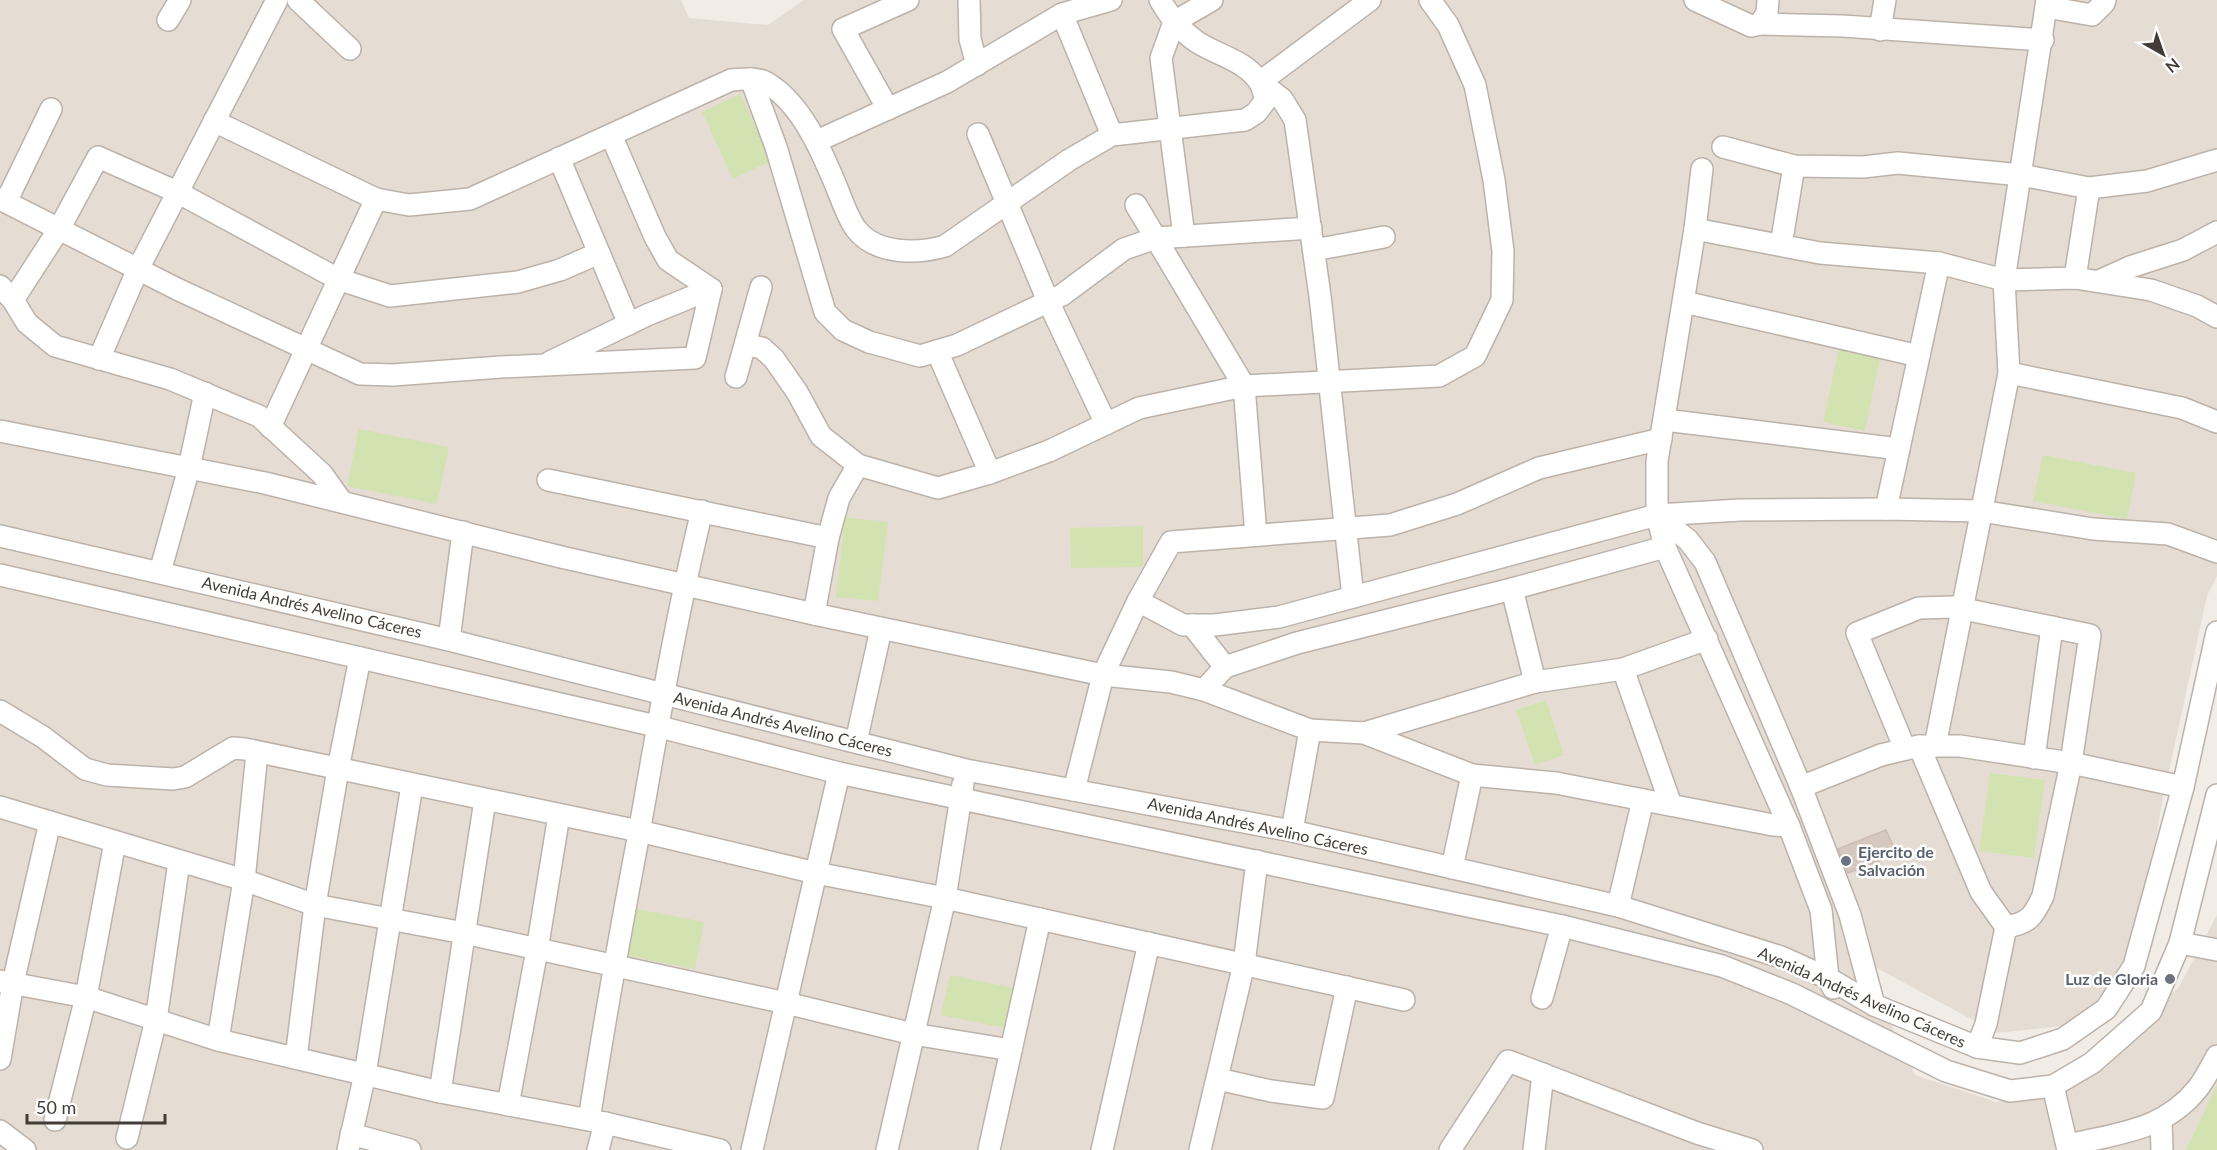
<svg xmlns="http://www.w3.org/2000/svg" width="2217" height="1150" font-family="Lato,sans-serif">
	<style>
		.residential { fill: #e5ddd4 }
		.green { fill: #d3e2b1 }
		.building { fill: #d5c9bf; stroke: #ccbdb0; stroke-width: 1.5 }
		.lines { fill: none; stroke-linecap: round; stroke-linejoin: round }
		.minor-casing { stroke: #bcb2a9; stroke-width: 24 }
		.minor { stroke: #fff; stroke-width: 21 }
		.worship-dot { fill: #6b7280; stroke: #fff; stroke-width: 2 }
		.labels { text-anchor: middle; stroke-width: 5; stroke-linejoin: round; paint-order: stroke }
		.street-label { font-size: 16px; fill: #433c36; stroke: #fff }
		.worship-label { font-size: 16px; font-weight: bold; fill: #5b616d; stroke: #fff; text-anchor: start }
	</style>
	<rect width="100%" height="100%" fill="#f1ece6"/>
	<path class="residential" d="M 0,0 L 681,0 L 689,18 L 768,25 L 804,0 L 2217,0 L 2217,576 L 2207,596 L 2162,803 L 2131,985 L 2070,1025 L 1997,1033 L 1860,959 L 1915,1075 L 1996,1102 L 2070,1085 L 2179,987 L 2217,915 L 2217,1150 L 0,1150 Z"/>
	<g class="green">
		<path d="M 740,94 L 771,161 L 733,179 L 702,112 Z"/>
		<path d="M 1839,349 L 1880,358 L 1865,431 L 1823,422 Z"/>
		<path d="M 359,429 L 449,447 L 437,504 L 347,486 Z"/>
		<path d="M 2043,455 L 2136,473 L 2127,519 L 2033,501 Z"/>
		<path d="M 845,517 L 888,522 L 878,601 L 836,597 Z"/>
		<path d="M 1143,526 L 1143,567 L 1071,568 L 1070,528 Z"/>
		<path d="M 1546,700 L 1564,755 L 1535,765 L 1516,710 Z"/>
		<path d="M 1990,773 L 2045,780 L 2034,858 L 1979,851 Z"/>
		<path d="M 632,908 L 704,922 L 695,969 L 623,955 Z"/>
		<path d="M 950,975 L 1014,988 L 1005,1028 L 941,1015 Z"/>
		<path d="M 2217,1085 L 2217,1150 L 2186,1150 Z"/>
	</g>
	<path class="building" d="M 1886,830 L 1897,854 L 1848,873 L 1838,849 Z"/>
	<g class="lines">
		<defs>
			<g id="minor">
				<path d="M 298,0 L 350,49"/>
				<path d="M 969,0 L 970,39 L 977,65"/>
				<path d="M 1695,0 L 1751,26 L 1760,24 L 1767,13 L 1768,0"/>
				<path d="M 2046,7 L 2092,15 L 2104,3 L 2105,0"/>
				<path d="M 1062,14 L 1112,135"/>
				<path d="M 168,20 L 180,0"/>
				<path d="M 1760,24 L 1843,26 L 2043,40"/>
				<path d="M 1880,30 L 1885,0"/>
				<path d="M 751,79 L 776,147 L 825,312 L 843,330 L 869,342 L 920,356 L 957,345 L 1062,295 L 1124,249 L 1156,238 L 1311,228"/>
				<path d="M 888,109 L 843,29 L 908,0"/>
				<path d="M 214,121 L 376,199 L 409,205 L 470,199 L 731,80 C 742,79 757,77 767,83 C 802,104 822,152 837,188 C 842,201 848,218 856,229 C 876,255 918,254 945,246 L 1069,160 L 1112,135 L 1245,120 L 1256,113 L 1266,100 C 1264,95 1263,88 1260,83 C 1247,61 1217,55 1197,42 C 1180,30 1170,17 1160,0"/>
				<path d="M 978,134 L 1048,301 L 1106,424"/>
				<path d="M 611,135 L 655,237 L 668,260 L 711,289"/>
				<path d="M 817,141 L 947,82 L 1062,14 L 1111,0"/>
				<path d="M 1723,147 L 1794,166 L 1863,167 L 1898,163 L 2021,175 L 2089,188 L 2147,181 L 2217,160"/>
				<path d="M 559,158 L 629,324"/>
				<path d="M 1702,169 L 1695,229 L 1657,461 L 1657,515 L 1665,547 L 1789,826 L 1821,910 L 1828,978 L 1833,988"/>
				<path d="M 0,199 L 177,289 L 360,374 L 393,375 L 501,367 L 695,358 L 711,289"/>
				<path d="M 6,202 L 51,109"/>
				<path d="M 1136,205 L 1244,386 L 1256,535"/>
				<path d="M 1695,229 L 1820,253 L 1939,263 L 2004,280 L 2075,278 L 2151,290 L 2197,306 L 2217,317"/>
				<path d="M 1184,236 L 1161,58 L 1174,22 L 1212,0"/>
				<path d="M 1781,245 L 1794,166"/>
				<path d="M 1314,250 L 1384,237"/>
				<path d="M 2075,278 L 2089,188"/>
				<path d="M 2099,281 L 2130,267 L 2183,250 L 2217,232"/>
				<path d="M 0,286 L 13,300 L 27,323 L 55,346 L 170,379 L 259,416 L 322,474 L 342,502"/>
				<path d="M 13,300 L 59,229 L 98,157 L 177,192 L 338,279 L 390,296 L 518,282 L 560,270 L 599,253"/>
				<path d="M 1684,302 L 1919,356"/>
				<path d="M 747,345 L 762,348 L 774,359 L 797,392 L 821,436 L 858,465"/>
				<path d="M 937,351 L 990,473"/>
				<path d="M 99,359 L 138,269 L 277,0"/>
				<path d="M 550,362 L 647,315 L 711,289"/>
				<path d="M 2009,373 L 2182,408 L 2217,422"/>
				<path d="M 736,377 L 761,287"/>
				<path d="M 1665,420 L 1899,449"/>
				<path d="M 270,427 L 376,199"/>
				<path d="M 0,431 L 265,483 L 561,557 L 814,614 L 1103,675 L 1171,682 L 1204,690 L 1310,730 L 1364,733 L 1472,775 L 1556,783 L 1773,825 L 1789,826"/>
				<path d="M 548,480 L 828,538"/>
				<path d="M 1886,509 L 1939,263"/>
				<path d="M 1657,515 L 1688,540 L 1705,562 L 1801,787 L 1850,915 L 1874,1005"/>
				<path d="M 0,536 L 449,640 L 966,770 L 1292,831 L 1618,906 L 1781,957 L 1828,978 L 1874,1005 L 1977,1047 L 2020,1053 L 2063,1039 L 2106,1009 L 2134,966 L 2183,787 L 2217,632"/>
				<path d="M 160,572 L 189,468 L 205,393"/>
				<path d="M 0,575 L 656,726 L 839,773 L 1562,926 L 1722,966 L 1792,994 L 1946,1071 L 2010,1091 L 2053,1086 L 2092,1063 L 2151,1011 L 2180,943 L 2217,795"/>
				<path d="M 1512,589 L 1535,682"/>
				<path d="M 1353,597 L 1320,296 L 1295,120 L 1282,99 L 1260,82 L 1370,0"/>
				<path d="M 1138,601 L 1183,625 L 1215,625 L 1279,617 L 1657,515 L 1740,510 L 1886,509 L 1981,511 L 2093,529 L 2168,534 L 2217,552"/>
				<path d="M 814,614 L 828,538 L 839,498 L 858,465 L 938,488 L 990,473 L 1049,451 L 1139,408 L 1244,386 L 1439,376 L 1475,356 L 1502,300 L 1503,251 L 1494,180 L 1475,85 L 1448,25 L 1430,0"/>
				<path d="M 1192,625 L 1225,667"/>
				<path d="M 449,640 L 463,532"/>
				<path d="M 1623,669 L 1671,805"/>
				<path d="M 1204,690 L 1225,667 L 1297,643 L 1512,589 L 1665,547"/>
				<path d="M 0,711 L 43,737 L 85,769 L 107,775 L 173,779 L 185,777 L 233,748 L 245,749 L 639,831 L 816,873 L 945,898 L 1404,1000"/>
				<path d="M 1364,733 L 1535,682 L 1623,669 L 1707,639"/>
				<path d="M 856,742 L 881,629"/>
				<path d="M 1919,746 L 1981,892 L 2006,927 L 1986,1024 L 1977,1047"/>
				<path d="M 1935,746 L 2009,373 L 2004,280 L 2047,0"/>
				<path d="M 1905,749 L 1857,633 L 1919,608 L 1954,607 L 2090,635 L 2071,763 L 2043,896 C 2033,917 2029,923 2006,927"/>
				<path d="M 2034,758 L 2052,627"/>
				<path d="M 1801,787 L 1881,755 L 1919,746 L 1960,746 L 2071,763 L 2183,787"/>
				<path d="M 1074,790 L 1103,675 L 1138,601 L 1171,542 L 1390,525 L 1457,504 L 1539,468 L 1661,439"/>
				<path d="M 0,807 L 244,880 L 315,905 L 464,933 L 786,1003 L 913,1034 L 1011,1050"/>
				<path d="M 1292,831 L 1310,730"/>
				<path d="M 1452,868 L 1472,775"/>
				<path d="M 1618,906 L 1643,800"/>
				<path d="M 2180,943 L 2217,950"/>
				<path d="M 0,981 L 86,997 L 218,1040 L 440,1092 L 605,1123 L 720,1150"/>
				<path d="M 1542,998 L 1562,926"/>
				<path d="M 218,1040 L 244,880 L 257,753"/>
				<path d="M 296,1058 L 315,905 L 338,769 L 360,658"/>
				<path d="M 0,1059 L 13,983 L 50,822"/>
				<path d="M 1218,1079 L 1271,1091 L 1323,1098 L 1347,987"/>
				<path d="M 2053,1086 L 2068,1150"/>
				<path d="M 440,1092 L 485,800"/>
				<path d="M 508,1105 L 537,950 L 559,815"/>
				<path d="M 55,1120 L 86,997 L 115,842"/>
				<path d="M 589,1120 C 604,1024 621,928 639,833 C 658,725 676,617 702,511"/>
				<path d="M 2161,1121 L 2162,1150"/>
				<path d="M 0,1131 L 25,1150"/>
				<path d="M 351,1134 L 410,1150"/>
				<path d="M 127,1138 L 156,1020 L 179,862"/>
				<path d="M 2069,1145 C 2118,1133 2164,1131 2198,1088 C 2205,1079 2211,1067 2217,1056"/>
				<path d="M 348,1150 L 365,1074 L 412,785"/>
				<path d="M 598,1150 L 605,1123"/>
				<path d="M 752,1150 L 839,773"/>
				<path d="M 887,1150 L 945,898 L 963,784"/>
				<path d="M 989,1150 L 1040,919"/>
				<path d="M 1102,1150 L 1149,943"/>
				<path d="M 1200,1150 L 1244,964 L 1257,861"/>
				<path d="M 1450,1150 L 1508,1061 L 1697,1133 L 1752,1150"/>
				<path d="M 1534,1150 L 1543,1074"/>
			</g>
		</defs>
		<use href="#minor" class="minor-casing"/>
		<use href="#minor" class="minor"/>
	</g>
	<g class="worship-dot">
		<circle cx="1846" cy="861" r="6"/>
		<circle cx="2170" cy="979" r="6"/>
	</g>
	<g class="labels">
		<g class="street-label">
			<text transform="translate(312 607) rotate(13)" y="6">Avenida Andrés Avelino Cáceres</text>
			<text transform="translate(783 724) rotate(14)" y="6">Avenida Andrés Avelino Cáceres</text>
			<text transform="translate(1258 826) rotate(12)" y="6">Avenida Andrés Avelino Cáceres</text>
			<text transform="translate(1862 997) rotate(24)" y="6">Avenida Andrés Avelino Cáceres</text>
		</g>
		<g class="worship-label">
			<text x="1858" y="858">Ejercito de<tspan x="1858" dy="18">Salvación</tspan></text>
			<text x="2158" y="985" text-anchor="end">Luz de Gloria</text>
		</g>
	</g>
	<g transform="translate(2163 54) rotate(140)" stroke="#ffffff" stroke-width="4.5" paint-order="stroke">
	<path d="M0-4.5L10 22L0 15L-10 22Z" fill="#433c36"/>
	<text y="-9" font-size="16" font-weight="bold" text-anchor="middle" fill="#433c36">N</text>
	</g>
	<path d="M27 1114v9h138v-9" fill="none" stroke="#433c36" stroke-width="3"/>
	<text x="36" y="1114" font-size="18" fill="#433c36" stroke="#ffffff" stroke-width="4.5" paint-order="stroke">50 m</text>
</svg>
